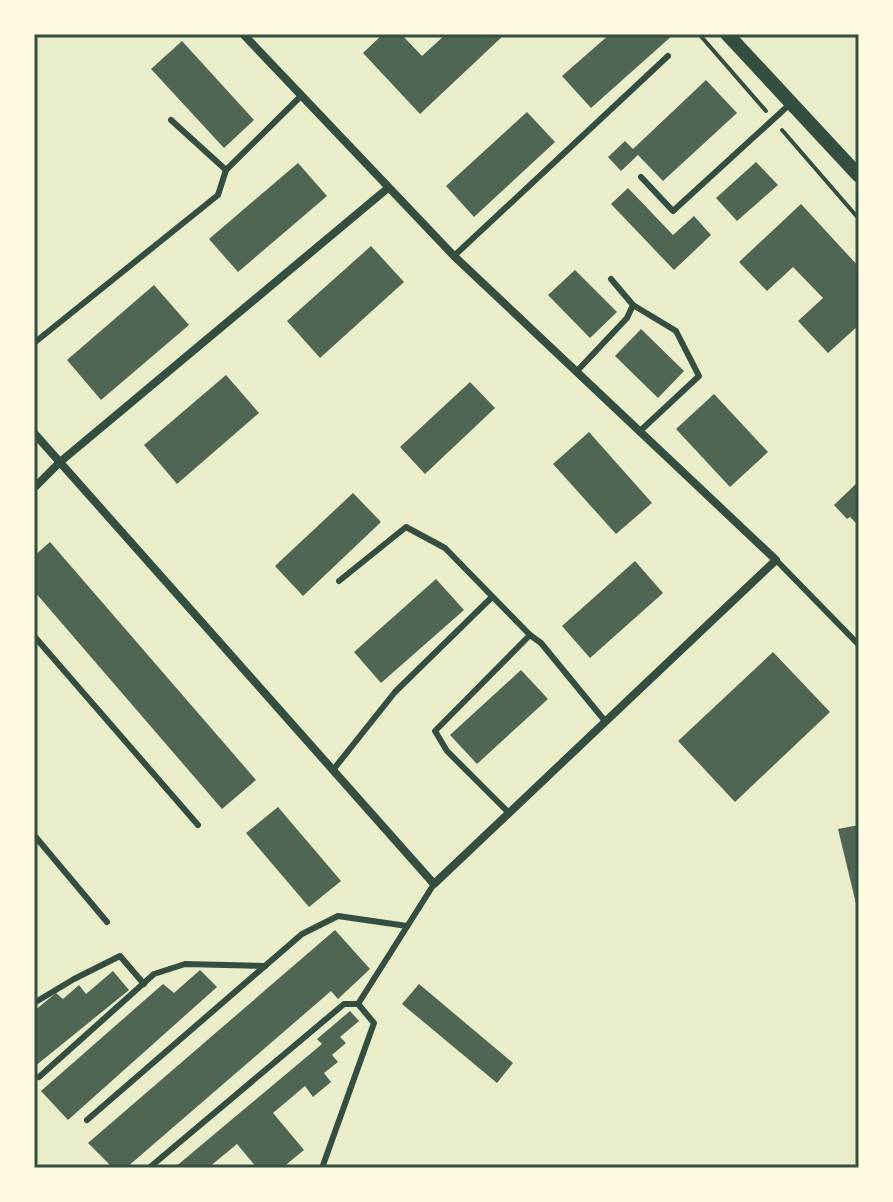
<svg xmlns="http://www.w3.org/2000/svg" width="893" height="1202" font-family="'PT Sans',sans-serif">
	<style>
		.building { fill: #4f6655 }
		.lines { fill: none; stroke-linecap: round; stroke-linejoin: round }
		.path { stroke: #344e41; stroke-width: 4 }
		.service { stroke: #344e41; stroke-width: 6 }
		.minor { stroke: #344e41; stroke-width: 8 }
		.tertiary { stroke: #344e41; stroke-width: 14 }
		.neatline { fill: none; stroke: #344e41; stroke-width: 3 }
	</style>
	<rect width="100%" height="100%" fill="#e9edc9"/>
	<g class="building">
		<path d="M 383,34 L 401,34 L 422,56 L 446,34 L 505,34 L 420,114 L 363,53 Z"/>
		<path d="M 610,34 L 674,34 L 591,108 L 562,76 Z"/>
		<path d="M 182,41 L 254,120 L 224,148 L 151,69 Z"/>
		<path d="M 706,80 L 737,113 L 663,181 L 638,155 L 621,171 L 608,157 L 625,141 L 633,149 Z"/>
		<path d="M 527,112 L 555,142 L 474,217 L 446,186 Z"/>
		<path d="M 756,162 L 778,185 L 737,221 L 716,198 Z"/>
		<path d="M 298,163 L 327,196 L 238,272 L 209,239 Z"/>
		<path d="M 628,188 L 673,235 L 694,216 L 711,235 L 674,270 L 611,204 Z"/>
		<path d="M 801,204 L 859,267 L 859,325 L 828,353 L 798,321 L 823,298 L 793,267 L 767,291 L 739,262 Z"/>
		<path d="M 371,246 L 404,282 L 320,358 L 287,321 Z"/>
		<path d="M 575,270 L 617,312 L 590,338 L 548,295 Z"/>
		<path d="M 154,285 L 189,325 L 101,400 L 67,360 Z"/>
		<path d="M 641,329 L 684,371 L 658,398 L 615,356 Z"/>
		<path d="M 226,375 L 259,413 L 177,484 L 144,445 Z"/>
		<path d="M 470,382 L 495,408 L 425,474 L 400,447 Z"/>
		<path d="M 714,394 L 768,452 L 730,487 L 676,429 Z"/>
		<path d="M 589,432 L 652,503 L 616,534 L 553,464 Z"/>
		<path d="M 859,481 L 859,526 L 850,517 L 847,519 L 834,505 Z"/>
		<path d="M 353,493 L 381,522 L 303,596 L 275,566 Z"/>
		<path d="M 50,542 L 256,780 L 222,809 L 34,591 L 34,556 Z"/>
		<path d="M 635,561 L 663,593 L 590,658 L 562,626 Z"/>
		<path d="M 436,579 L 464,610 L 381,683 L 354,652 Z"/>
		<path d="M 773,652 L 830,712 L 735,802 L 678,741 Z"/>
		<path d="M 521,670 L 548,699 L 477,764 L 450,735 Z"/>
		<path d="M 278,807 L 341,881 L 309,907 L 246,833 Z"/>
		<path d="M 859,825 L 859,912 L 858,912 L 838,829 Z"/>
		<path d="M 335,930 L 370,969 L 338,999 L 331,991 L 126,1168 L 107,1168 L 110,1165 L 88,1143 Z"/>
		<path d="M 200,970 L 217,987 L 68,1120 L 41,1091 L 163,984 L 174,993 Z"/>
		<path d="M 113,971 L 129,990 L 34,1067 L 34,1011 L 56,993 L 63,999 L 79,985 L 86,994 Z"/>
		<path d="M 419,984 L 513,1063 L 497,1083 L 402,1004 Z"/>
		<path d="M 350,1011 L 359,1021 L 340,1037 L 346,1043 L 332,1055 L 338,1062 L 324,1073 L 331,1082 L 313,1097 L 305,1086 L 273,1113 L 304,1150 L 282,1168 L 257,1168 L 237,1144 L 208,1168 L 174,1168 L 322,1044 L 317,1039 Z"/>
	</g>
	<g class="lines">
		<g class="path">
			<path d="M 699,34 L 766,111"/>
			<path d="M 782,130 L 859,219"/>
		</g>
		<g class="service">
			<path d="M 171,120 L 226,170 L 301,96"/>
			<path d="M 641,177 L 673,211 L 790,104"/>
			<path d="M 454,256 L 668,56"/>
			<path d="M 633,305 L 676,331 L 699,376 L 639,432"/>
			<path d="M 34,343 L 218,195 L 226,170"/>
			<path d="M 577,371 L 627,318 L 633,305 L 611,279"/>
			<path d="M 776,560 L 859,645"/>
			<path d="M 339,581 L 406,527 L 445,548 L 530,635 L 541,643 L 605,721"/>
			<path d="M 34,636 L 198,825"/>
			<path d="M 333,770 L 395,692 L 492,597"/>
			<path d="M 509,813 L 447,751 L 435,731 L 530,635"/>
			<path d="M 34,835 L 107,922"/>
			<path d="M 34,1003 L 74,979 L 120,956 L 144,984"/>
			<path d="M 39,1077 L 154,974 L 185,964 L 265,966"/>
			<path d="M 87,1120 L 302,934 L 338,916 L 407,926"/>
			<path d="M 149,1168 L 344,1004 L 358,1004"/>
			<path d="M 322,1168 L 374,1023 L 358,1004 L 434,884"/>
		</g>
		<g class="minor">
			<path d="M 34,433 L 434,884 L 776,560 L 454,256 L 243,34"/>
			<path d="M 34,488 L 60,462 L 388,188"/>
		</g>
		<path class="tertiary" d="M 727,34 L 859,176"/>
	</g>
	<rect width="893" height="1202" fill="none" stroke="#fefae0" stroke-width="72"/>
	<rect x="36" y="36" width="821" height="1130" class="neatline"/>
</svg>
